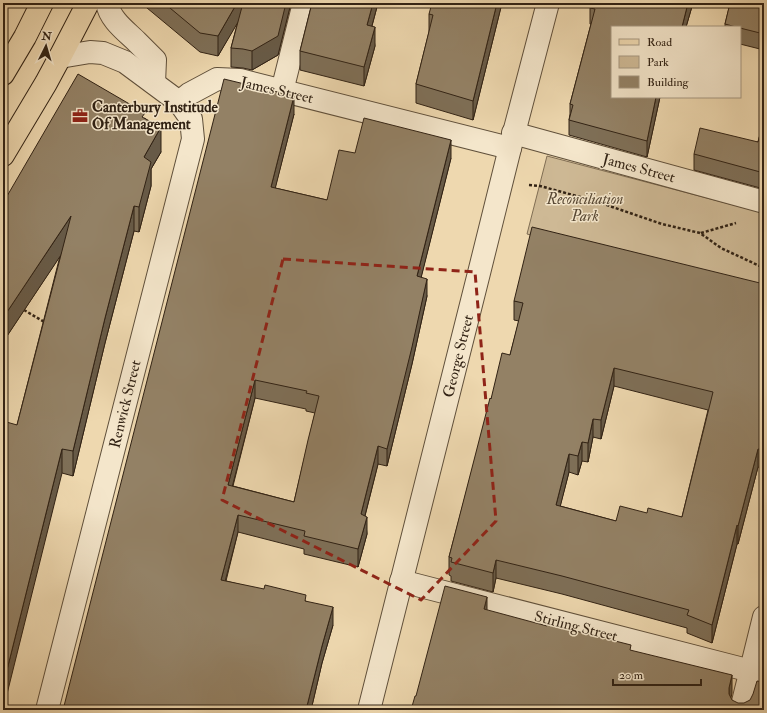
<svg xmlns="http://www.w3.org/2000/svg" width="767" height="713" font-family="'IM FELL Double Pica',serif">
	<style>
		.green { fill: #ceb995; stroke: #806e54 }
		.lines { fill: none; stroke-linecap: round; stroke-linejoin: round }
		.minor-casing { stroke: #60503b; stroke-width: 24 }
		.major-casing { stroke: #312214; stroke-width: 24 }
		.path { stroke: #312214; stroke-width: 2.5; stroke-dasharray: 3 2; stroke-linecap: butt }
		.minor { stroke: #f4e6cb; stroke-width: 22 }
		.major { stroke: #eed8af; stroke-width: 22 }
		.wall { fill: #7e6f57; stroke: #312214; fill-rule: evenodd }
		.shaded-wall { fill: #675a47; stroke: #312214 }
		.building { fill: #938165; stroke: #312214; fill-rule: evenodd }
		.marked { fill: none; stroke: #8f2418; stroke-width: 3; stroke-dasharray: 8 5; stroke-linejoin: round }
		.labels { text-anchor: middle; stroke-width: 3; stroke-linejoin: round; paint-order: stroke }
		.street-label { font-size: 15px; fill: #312214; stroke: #f4e6cb }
		.poi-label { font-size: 15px; font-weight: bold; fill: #312214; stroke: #f4e6cb; text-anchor: start }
		.park-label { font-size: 15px; font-style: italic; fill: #584834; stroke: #f4e6cb }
	</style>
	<rect width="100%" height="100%" fill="#eed8af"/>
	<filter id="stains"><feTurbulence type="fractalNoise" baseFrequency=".005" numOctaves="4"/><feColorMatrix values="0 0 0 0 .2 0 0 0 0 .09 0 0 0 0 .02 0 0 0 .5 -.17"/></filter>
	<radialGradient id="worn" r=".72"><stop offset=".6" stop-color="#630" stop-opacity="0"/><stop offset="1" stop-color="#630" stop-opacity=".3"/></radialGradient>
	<path class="green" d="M 547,156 L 764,213 L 764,295 L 527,234 Z"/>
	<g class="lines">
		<defs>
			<g id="minor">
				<path d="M 107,3 C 110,20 126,31 137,42 C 143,48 149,54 155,60 L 154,83"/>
				<path d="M 282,91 L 304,3"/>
				<path d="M 179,102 L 189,94 L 217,79 L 240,80 L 510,148"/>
				<path d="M 513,133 L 764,202"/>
				<path d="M 401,581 L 751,671"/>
				<path d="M 47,710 L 193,139 L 191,119 L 179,102 L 125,62 L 103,53 L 90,52 L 60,57"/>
				<path d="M 369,710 L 479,273 L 510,148 L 548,3"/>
				<path d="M 741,710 L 764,617"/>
			</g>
			<g id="major">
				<path d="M 3,74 L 25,37 L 42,3"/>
				<path d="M 3,155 L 46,83 L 60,57 L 88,3"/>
			</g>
		</defs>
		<use href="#minor" class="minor-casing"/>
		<use href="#major" class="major-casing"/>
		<g class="path">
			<path d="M 3,13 L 9,3"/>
			<path d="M 529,185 L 540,186 L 595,201 L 662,224 L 700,233 L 721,248 L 764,268"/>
			<path d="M 701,233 L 736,223"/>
			<path d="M 24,310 L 46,323"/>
		</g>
		<use href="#minor" class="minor"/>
		<use href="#major" class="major"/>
	</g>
	<g class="wall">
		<path d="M 141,3 L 291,3 L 278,55 L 252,70 L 243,68 L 231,67 L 231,48 L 238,21 L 218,56 L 200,52 Z"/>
		<path d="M 312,3 L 378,3 L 372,26 L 375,46 L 364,86 L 300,70 L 300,51 Z"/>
		<path d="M 502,3 L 473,120 L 416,103 L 416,84 L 429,32 L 429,14 Z"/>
		<path d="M 693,3 L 686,27 L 612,27 L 612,97 L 660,97 L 647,157 L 569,135 L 569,120 L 570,114 L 570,104 L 591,24 L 590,24 L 590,8 Z"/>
		<path d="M 711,3 L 764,3 L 764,50 L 740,44 L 740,27 L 725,27 L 725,24 L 729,8 Z"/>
		<path d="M 294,114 L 275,188 L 327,200 L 355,153 L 451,158 L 421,277 L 427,296 L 412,364 L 387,466 L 378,464 L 365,516 L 367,534 L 358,567 L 304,554 L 304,549 L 238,532 L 226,581 L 306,601 L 333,625 L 322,663 L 311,710 L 63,710 ZM 255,398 L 306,409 L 306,411 L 315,413 L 294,502 L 233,486 Z"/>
		<path d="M 145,118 L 161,152 L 151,169 L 151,186 L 139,232 L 134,231 L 105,343 L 73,476 L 62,473 L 17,425 L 60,256 L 3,342 L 3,203 Z"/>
		<path d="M 764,119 L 764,189 L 694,170 L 694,154 L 758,142 Z"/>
		<path d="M 764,284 L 764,469 L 758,467 L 738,544 L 737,544 L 712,643 L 687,633 L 687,628 L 562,594 L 496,578 L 493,592 L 451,581 L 451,576 L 449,575 L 449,557 L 491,399 L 510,355 L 519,321 L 514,320 L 514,301 ZM 614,386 L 708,410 L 682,517 L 616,521 L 560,506 L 569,472 L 578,475 L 582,461 L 588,462 L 593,437 L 601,439 Z"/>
	</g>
	<g class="shaded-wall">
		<path d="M 237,3 L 247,3 L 247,7 L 218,56 L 218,36 Z"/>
		<path d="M 286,3 L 291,3 L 278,55 L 252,70 L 252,51 Z"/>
		<path d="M 373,3 L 378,3 L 367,44 L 367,25 Z"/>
		<path d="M 497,3 L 502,3 L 473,120 L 473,101 Z"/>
		<path d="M 688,3 L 693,3 L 686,27 L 682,27 Z"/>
		<path d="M 375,27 L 375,46 L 364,86 L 364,67 Z"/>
		<path d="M 294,96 L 294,114 L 271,205 L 271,187 Z"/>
		<path d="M 656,97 L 660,97 L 647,157 L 647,141 Z"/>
		<path d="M 161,127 L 161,152 L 151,169 L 151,186 L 139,232 L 139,207 L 144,157 Z"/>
		<path d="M 451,140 L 451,158 L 417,294 L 417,276 Z"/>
		<path d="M 134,206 L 134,231 L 105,343 L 73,476 L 73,451 L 105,318 Z"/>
		<path d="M 71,216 L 71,240 L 3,342 L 3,318 Z"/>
		<path d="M 427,279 L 427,296 L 412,364 L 387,466 L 387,449 Z"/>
		<path d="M 614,368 L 614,386 L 601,439 L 601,420 Z"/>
		<path d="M 255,380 L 255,398 L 228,503 L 228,485 Z"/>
		<path d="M 593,419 L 593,437 L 588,462 L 588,443 Z"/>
		<path d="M 582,442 L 582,461 L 578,475 L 578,456 Z"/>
		<path d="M 378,446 L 378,464 L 361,531 L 361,514 Z"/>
		<path d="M 62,449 L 62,473 L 3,710 L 3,686 Z"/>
		<path d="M 758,449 L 758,467 L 738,544 L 738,526 Z"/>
		<path d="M 569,454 L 569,472 L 556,523 L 556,505 Z"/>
		<path d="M 238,515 L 238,532 L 221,597 L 221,580 Z"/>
		<path d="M 367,517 L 367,534 L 358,567 L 358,549 Z"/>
		<path d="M 737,525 L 737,544 L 712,643 L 712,625 Z"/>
		<path d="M 496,560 L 496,578 L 493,592 L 493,573 Z"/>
		<path d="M 487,597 L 487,616 L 484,609 Z"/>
		<path d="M 333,607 L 333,625 L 322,663 L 311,710 L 306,710 L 322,646 Z"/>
		<path d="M 732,675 L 732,693 L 729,707 L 729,688 Z"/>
	</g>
	<g class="building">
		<path d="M 164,3 L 237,3 L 218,36 L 200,33 Z"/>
		<path d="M 243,3 L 286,3 L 278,36 L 252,51 L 243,49 L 231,48 Z"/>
		<path d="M 312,3 L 373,3 L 367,25 L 375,27 L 364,67 L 300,51 Z"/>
		<path d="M 432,3 L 497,3 L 473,101 L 416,84 L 433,15 L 429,14 Z"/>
		<path d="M 592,3 L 688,3 L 682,27 L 612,27 L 612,97 L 656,97 L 647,141 L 569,120 L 573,105 L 570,104 L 595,9 L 590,8 Z"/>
		<path d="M 730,3 L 764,3 L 764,34 L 740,28 L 740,27 L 736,27 L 725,24 Z"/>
		<path d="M 78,74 L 145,113 L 142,117 L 161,127 L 144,157 L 151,162 L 139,207 L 134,206 L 105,318 L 73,451 L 62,449 L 3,686 L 3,421 L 17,425 L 71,216 L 3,318 L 3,203 Z"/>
		<path d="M 224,79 L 294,96 L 271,187 L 327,200 L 339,150 L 355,153 L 364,118 L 451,140 L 417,276 L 427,279 L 412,347 L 387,449 L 378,446 L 361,514 L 367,517 L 358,549 L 304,536 L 305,531 L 238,515 L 221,580 L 264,589 L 265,585 L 306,595 L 305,601 L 333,607 L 322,646 L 306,710 L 63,710 ZM 255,380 L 307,391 L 306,393 L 319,396 L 308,440 L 294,502 L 228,485 Z"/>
		<path d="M 764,119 L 764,173 L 694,154 L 700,128 L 758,142 Z"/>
		<path d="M 532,227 L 764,284 L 764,450 L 758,449 L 738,526 L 737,525 L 712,625 L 687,615 L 689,610 L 562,576 L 496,560 L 493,573 L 451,562 L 452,558 L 449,557 L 490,398 L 491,399 L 502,353 L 510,355 L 523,303 L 514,301 ZM 614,368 L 713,392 L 682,517 L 648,508 L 647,513 L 620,506 L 616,521 L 556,505 L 569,454 L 578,456 L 582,442 L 588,443 L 593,419 L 601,420 Z"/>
		<path d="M 445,586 L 487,597 L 484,609 L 547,626 L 548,624 L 631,645 L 630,650 L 732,675 L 729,688 L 729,694 L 732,700 L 738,703 L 744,703 L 750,700 L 753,694 L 757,681 L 764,682 L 764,710 L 411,710 L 415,696 L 416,696 Z"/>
	</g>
	<path class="marked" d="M 283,259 L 475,272 L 496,521 L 421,600 L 222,500 Z"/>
	<defs>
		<symbol id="office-bare" viewBox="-9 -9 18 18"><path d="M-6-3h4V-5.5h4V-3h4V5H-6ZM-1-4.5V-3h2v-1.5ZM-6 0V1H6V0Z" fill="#8f2418" stroke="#f4e6cb" stroke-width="2.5" paint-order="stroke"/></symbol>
	</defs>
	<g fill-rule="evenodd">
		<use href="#office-bare" x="69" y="105" width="22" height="22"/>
	</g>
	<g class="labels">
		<g class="street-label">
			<text transform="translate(277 90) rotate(13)" y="5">James Street</text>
			<text transform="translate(639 168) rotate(15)" y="5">James Street</text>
			<text transform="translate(458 356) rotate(-76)" y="5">George Street</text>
			<text transform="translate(125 404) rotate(-76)" y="5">Renwick Street</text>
			<text transform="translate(576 626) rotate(14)" y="5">Stirling Street</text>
		</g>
		<g class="poi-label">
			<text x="92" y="112">Canterbury Institude<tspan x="92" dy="17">Of Management</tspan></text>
		</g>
		<g class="park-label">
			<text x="585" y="204">Reconciliation<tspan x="585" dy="17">Park</tspan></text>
		</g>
	</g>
	<rect width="767" height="713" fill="none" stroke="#eed8af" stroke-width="16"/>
	<rect x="4" y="4" width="759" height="705" fill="none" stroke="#312214" stroke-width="2"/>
	<rect x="8" y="8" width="751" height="697" fill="none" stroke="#312214"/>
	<rect x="611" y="26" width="130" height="72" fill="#f4e6cb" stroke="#a69882"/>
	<rect x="619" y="39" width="20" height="6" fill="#eed8af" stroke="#a69882"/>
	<text x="647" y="46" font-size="12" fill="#312214">Road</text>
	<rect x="619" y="56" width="20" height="12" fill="#ceb995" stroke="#a69882"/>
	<text x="647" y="66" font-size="12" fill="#312214">Park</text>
	<rect x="619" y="76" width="20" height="12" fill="#938165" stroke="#a69882"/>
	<text x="647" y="86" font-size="12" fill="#312214">Building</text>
	<g transform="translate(46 46) rotate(5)" stroke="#f4e6cb" stroke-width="3" paint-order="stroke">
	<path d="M0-3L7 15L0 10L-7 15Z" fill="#312214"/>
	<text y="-6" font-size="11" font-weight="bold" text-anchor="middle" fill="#312214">N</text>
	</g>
	<path d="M613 679v6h88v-6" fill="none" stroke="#312214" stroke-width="2"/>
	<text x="619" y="679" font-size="12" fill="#312214" stroke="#f4e6cb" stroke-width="3" paint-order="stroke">20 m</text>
	<rect width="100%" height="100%" filter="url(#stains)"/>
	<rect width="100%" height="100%" fill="url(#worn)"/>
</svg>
